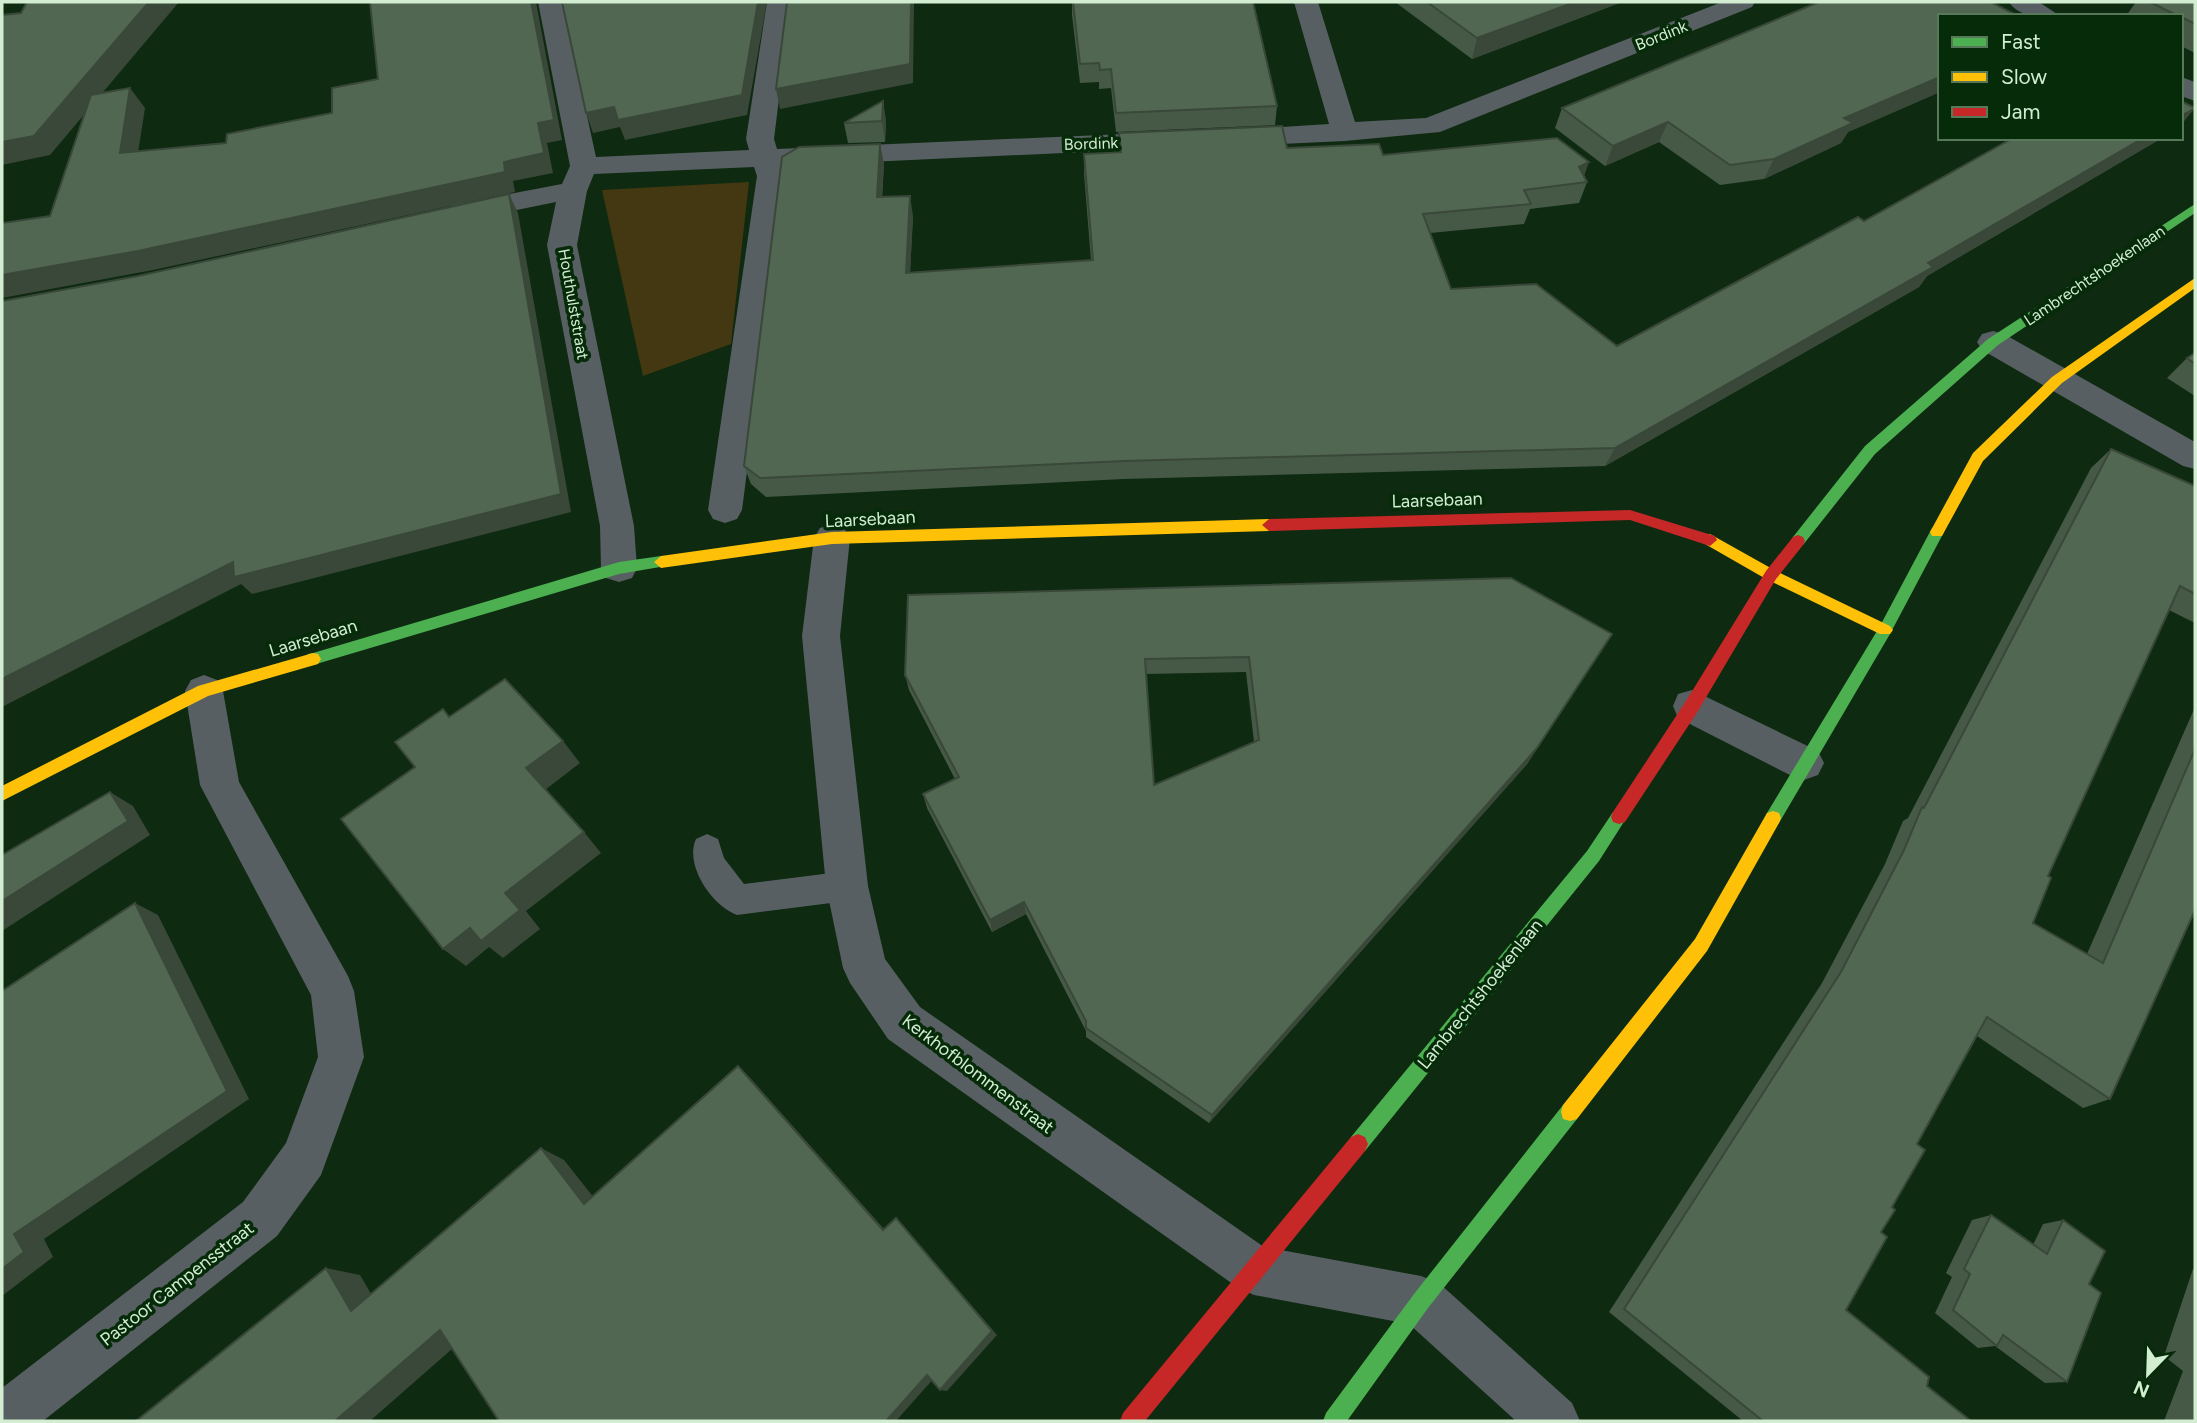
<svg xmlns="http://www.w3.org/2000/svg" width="2197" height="1423" font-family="Figtree,sans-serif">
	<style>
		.green { fill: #433811 }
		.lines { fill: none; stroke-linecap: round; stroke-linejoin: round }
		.lane { fill: #575f62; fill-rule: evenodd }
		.street { fill: #575f62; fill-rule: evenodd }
		.fast { fill: #4caf50; fill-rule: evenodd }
		.slow { fill: #ffc107; fill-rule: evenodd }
		.jam { fill: #c62828; fill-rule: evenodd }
		.wall { fill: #465947; fill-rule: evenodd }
		.shaded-wall { fill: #394839 }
		.building { fill: #516752; stroke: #394839; stroke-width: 2; fill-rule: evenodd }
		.labels { text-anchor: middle; stroke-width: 7; stroke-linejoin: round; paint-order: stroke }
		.far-street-label { font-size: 16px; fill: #d2edd2; stroke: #052b09 }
		.street-label { font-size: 18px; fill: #d2edd2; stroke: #052b09 }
	</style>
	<rect width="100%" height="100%" fill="#0e2a11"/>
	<path class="green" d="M 749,182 L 731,344 L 643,376 L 602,190 Z"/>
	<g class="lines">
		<path class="lane" d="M 707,834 L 718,839 L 724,858 L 744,884 L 847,871 L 858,875 L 863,886 L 858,897 L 847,901 L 737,915 C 712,906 684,865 696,839 Z"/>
		<g class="street">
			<path d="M 538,2 L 562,2 L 596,157 L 749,150 L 746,139 L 767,2 L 791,2 L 774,139 L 777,149 L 1170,132 L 1180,134 L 1184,140 L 1180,146 L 1170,148 L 782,166 L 785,176 L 742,510 L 737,519 L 725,523 L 713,519 L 708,510 L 757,176 L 754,167 L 594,174 L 587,191 L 577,245 L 634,526 L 637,568 L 632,578 L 619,582 L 606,578 L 601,568 L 600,526 L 547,245 L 556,202 L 462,221 L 452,219 L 448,212 L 452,205 L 462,203 L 562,184 L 570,166 Z"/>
			<path d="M 1294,2 L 1318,2 L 1355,122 L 1426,118 L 1722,2 L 1755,2 L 1752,7 L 1440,132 L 1345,141 L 1234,146 L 1224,144 L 1220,138 L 1224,132 L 1234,130 L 1329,124 Z"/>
			<path d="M 2009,2 L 2039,2 L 2060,16 C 2042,16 2020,19 2009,2 Z"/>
			<path d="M 2181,77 L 2195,82 L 2195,101 L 2181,96 Z"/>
			<path d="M 1993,331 L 2004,334 L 2195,442 L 2195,469 L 2183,466 L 1982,350 L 1977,342 L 1982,334 Z"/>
			<path d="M 832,524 L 844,528 L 850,538 L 840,636 L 868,886 L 885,959 L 920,1007 L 1264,1247 L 1421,1276 L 1439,1283 L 1572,1403 L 1580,1421 L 1516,1421 L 1409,1324 L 1254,1295 L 1237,1287 L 888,1039 L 850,983 L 843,968 L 826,886 L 802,636 L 814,538 L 820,528 Z"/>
			<path d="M 204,675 L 217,680 L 223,691 L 239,782 L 348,976 L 354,991 L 364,1057 L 321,1175 L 277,1236 L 43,1421 L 2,1421 L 2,1388 L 243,1202 L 286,1143 L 318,1057 L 311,995 L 200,785 L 185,691 L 191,680 Z"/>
			<path d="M 1692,690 L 1818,751 L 1824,763 L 1818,775 L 1804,780 L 1790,775 L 1678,718 L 1673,706 L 1678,694 Z"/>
		</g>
		<g class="fast">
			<path d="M 2195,204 L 2195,213 L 1998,345 L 1875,454 L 1803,545 L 1793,545 L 1791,541 L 1793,537 L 1865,446 L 1988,339 Z"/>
			<path d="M 1937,526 L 1944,532 L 1890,634 L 1779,823 L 1773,825 L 1767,823 L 1765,818 L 1767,813 L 1880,626 L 1932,528 Z"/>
			<path d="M 661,556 L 666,558 L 668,562 L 666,566 L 619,574 L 313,665 L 308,664 L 305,659 L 308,654 L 313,653 L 619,562 Z"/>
			<path d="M 1619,810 L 1625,812 L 1627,817 L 1599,861 L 1365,1151 L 1358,1154 L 1351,1151 L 1348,1144 L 1351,1137 L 1587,851 L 1613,812 Z"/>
			<path d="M 1570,1103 L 1577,1105 L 1579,1112 L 1577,1119 L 1428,1308 L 1347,1421 L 1323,1421 L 1326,1413 L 1414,1294 L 1563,1105 Z"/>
		</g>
		<g class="slow">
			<path d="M 2195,278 L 2195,288 L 2062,383 L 1983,461 L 1942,536 L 1932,536 L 1930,532 L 1973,453 L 2052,377 Z"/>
			<path d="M 1269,519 L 1276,525 L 1269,531 L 832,544 L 661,568 L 654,562 L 661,556 L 832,532 Z"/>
			<path d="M 1710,534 L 1776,571 L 1890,626 L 1893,630 L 1890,634 L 1880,634 L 1766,579 L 1705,544 L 1703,540 L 1705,536 Z"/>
			<path d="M 313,653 L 318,654 L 321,659 L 318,664 L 208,696 L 2,801 L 2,786 L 198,686 Z"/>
			<path d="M 1773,811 L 1779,813 L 1781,818 L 1779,823 L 1707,951 L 1577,1119 L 1570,1121 L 1563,1119 L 1561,1112 L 1563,1105 L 1695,939 L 1767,813 Z"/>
		</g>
		<g class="jam">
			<path d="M 1630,510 L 1715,536 L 1717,540 L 1710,546 L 1630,520 L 1269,531 L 1262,525 L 1269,519 Z"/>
			<path d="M 1798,535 L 1803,537 L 1805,541 L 1803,545 L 1776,579 L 1698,711 L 1625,822 L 1619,824 L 1613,822 L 1611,817 L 1613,812 L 1686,701 L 1766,571 L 1793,537 Z"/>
			<path d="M 1358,1134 L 1365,1137 L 1368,1144 L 1365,1151 L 1145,1421 L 1120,1421 L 1123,1413 L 1351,1137 Z"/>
		</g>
	</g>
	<g class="wall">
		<path d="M 1072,2 L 1253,2 L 1277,106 L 1275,125 L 1116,132 L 1111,88 L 1099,89 L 1099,82 L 1080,83 L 1072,15 Z"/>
		<path d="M 1395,2 L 1622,2 L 1472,59 Z"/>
		<path d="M 2136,2 L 2195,2 L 2195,53 L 2181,46 L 2181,16 L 2126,16 Z"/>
		<path d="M 1940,16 L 1940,92 L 1848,132 L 1841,143 L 1764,179 L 1720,185 L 1659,142 L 1605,166 L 1555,128 L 1562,108 Z"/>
		<path d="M 883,101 L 886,122 L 885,142 L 848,143 L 844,123 Z"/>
		<path d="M 1119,133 L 1383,155 L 1584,176 L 1587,182 L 1579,203 L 1530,209 L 1524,224 L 1430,233 L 1451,289 L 1617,346 L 1864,221 L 2013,138 L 2162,138 L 1927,276 L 1919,287 L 1605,466 L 1123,479 L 766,497 L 751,484 L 744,466 L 880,144 L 884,164 L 882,197 L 913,216 L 910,273 L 1091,260 L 1084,174 L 1084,154 L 1119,152 Z"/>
		<path d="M 2195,353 L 2195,396 L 2167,378 L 2187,358 Z"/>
		<path d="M 2111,449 L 2195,486 L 2195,623 L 2169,610 L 2048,876 L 2033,923 L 2087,954 L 2195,707 L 2195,910 L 2110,1099 L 2083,1108 L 1977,1036 L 1917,1144 L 1881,1232 L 1846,1310 L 1927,1386 L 1972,1421 L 1743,1421 L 1609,1312 L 1822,983 L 1885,864 L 1903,821 L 1908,818 L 2091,468 Z"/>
		<path d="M 1511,578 L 1528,763 L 1209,1123 L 1086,1037 L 1086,1031 L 1026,914 L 992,932 L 927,808 L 923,794 L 955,779 L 909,690 L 905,675 ZM 1246,672 L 1254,742 L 1154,785 L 1146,674 Z"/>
		<path d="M 1991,1215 L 2033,1245 L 2043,1224 L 2063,1220 L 2089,1284 L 2067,1382 L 2045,1383 L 1995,1346 L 1978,1348 L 1935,1313 L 1952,1277 L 1946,1273 L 1972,1220 Z"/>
		<path d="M 2193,1269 L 2195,1269 L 2195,1421 L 2164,1421 L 2183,1371 L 2164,1356 Z"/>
	</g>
	<g class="shaded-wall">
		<path d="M 149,2 L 179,2 L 50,155 L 2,165 L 2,142 Z"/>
		<path d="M 531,2 L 536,2 L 562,140 L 547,143 L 553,173 L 513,181 L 515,192 L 153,270 L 2,298 L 2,275 L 504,162 L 538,123 Z"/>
		<path d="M 758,2 L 767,2 L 747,115 L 625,140 L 620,127 L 593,133 L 586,113 Z"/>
		<path d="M 911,2 L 914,2 L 913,83 L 780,109 L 776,89 Z"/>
		<path d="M 1575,2 L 1622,2 L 1472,59 L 1477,38 Z"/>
		<path d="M 1940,77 L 1940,92 L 1848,132 L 1841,143 L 1764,179 L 1774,159 L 1844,118 Z"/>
		<path d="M 130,88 L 145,108 L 135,172 L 120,153 Z"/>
		<path d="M 883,101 L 886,122 L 885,142 L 882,121 Z"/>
		<path d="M 2195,108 L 2181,125 L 2181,116 Z"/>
		<path d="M 1668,122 L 1659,142 L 1605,166 L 1613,146 Z"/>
		<path d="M 2143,138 L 2162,138 L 1927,276 L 1919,287 L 1605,466 L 1615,448 L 1928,263 Z"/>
		<path d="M 880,144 L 884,164 L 881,218 L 877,197 Z"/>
		<path d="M 1589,162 L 1582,182 L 1579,167 Z"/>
		<path d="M 509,194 L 518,213 L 571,512 L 252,594 L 241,584 L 2,707 L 2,679 Z"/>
		<path d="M 910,196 L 913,216 L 909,293 L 906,273 Z"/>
		<path d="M 1612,634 L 1528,763 L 1209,1123 L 1212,1115 Z"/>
		<path d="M 563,741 L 580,763 L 545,790 L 526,768 Z"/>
		<path d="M 110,792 L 133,806 L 150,835 L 2,931 L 2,901 Z"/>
		<path d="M 584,832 L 601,853 L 526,911 L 540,929 L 503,958 L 489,947 L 466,966 L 443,949 L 505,893 Z"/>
		<path d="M 1024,902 L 1026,914 L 992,932 L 990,920 Z"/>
		<path d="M 135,903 L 158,915 L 249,1099 L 44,1239 L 53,1257 L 2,1296 L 2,1269 Z"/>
		<path d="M 738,1066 L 753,1081 L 892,1238 L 883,1230 Z"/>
		<path d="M 541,1148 L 564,1160 L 606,1213 L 584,1204 Z"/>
		<path d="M 896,1218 L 997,1335 L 947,1391 L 940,1390 Z"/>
		<path d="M 326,1268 L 360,1275 L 384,1316 L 351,1311 Z"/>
		<path d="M 440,1330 L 469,1334 L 370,1421 L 335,1421 Z"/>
		<path d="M 927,1375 L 935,1377 L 896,1421 L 886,1421 Z"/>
	</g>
	<g class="building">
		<path d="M 27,2 L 149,2 L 34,136 L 2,142 L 2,15 L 21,13 Z"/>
		<path d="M 370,2 L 531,2 L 554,120 L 538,123 L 544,153 L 504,162 L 505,172 L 138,251 L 2,275 L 2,223 L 50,216 L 91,95 L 130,88 L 120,153 L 226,143 L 227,134 L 332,113 L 332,88 L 378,79 Z"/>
		<path d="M 562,2 L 758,2 L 742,95 L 618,120 L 614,107 L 586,113 Z"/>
		<path d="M 787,2 L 911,2 L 910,64 L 776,89 Z"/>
		<path d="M 1073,2 L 1253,2 L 1277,106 L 1116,113 L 1111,69 L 1100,70 L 1099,63 L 1080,64 Z"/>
		<path d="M 1427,2 L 1575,2 L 1477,38 Z"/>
		<path d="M 1819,2 L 1991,2 L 2018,16 L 1940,16 L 1940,77 L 1844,118 L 1853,123 L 1774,159 L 1730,165 L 1668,122 L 1613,146 L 1562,108 Z"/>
		<path d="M 2150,2 L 2195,2 L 2195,24 L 2181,17 L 2181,16 L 2178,16 Z"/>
		<path d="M 883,101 L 882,121 L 844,123 Z"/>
		<path d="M 2181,101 L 2195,108 L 2181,116 Z"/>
		<path d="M 1282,126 L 1287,148 L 1379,144 L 1383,155 L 1557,138 L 1589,162 L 1579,167 L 1587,182 L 1524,190 L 1531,204 L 1423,214 L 1451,289 L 1536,284 L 1617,346 L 1858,217 L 1864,221 L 2013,138 L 2143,138 L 1928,263 L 1933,267 L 1615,448 L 1124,461 L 760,478 L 744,466 L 782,157 L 799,147 L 880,144 L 877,197 L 910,196 L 906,273 L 1093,260 L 1084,154 L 1121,152 L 1119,133 Z"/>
		<path d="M 509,194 L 561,494 L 234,577 L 233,562 L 2,679 L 2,301 L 138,276 Z"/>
		<path d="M 2195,353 L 2195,364 L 2187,358 Z"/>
		<path d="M 2111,449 L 2195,486 L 2195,594 L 2180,586 L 2048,876 L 2051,878 L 2033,923 L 2103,963 L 2195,749 L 2195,910 L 2110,1099 L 1987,1017 L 1917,1144 L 1925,1150 L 1892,1207 L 1895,1210 L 1881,1232 L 1887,1237 L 1846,1310 L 1929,1377 L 1927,1386 L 1971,1421 L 1763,1421 L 1624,1309 L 1841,972 L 1904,850 L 1922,807 L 1924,808 Z"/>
		<path d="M 1511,578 L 1612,634 L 1537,748 L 1212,1115 L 1086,1028 L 1086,1021 L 1024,902 L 990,920 L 923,794 L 959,777 L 905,675 L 908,595 ZM 1249,657 L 1259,740 L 1154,785 L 1145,659 Z"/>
		<path d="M 505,679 L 563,741 L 526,768 L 584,832 L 505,893 L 520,910 L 481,941 L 470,928 L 443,949 L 341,819 L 415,767 L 395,742 L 443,709 L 449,717 Z"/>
		<path d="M 110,792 L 128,821 L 2,901 L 2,855 Z"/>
		<path d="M 135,903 L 227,1091 L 14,1234 L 24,1252 L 2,1269 L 2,991 Z"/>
		<path d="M 738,1066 L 883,1230 L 896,1218 L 992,1331 L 940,1390 L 927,1375 L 886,1421 L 499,1421 L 440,1330 L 335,1421 L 136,1421 L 326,1268 L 351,1311 L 541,1148 L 584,1204 Z"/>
		<path d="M 1991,1215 L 2047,1254 L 2063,1220 L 2105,1251 L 2089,1284 L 2101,1293 L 2067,1382 L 2003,1335 L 1997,1346 L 1953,1310 L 1970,1274 L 1964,1269 Z"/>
	</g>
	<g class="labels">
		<g class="far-street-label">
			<text transform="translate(1661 35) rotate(-22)" y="6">Bordink</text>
			<text transform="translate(1091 143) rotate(-2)" y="6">Bordink</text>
			<text transform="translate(2094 275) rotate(-34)" y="6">Lambrechtshoekenlaan</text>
			<text transform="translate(574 304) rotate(80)" y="6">Houthulststraat</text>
		</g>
		<g class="street-label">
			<text transform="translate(1437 500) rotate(-2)" y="6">Laarsebaan</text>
			<text transform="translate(870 519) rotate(-3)" y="6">Laarsebaan</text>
			<text transform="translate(313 638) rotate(-17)" y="6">Laarsebaan</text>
			<text transform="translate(1480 994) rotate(-51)" y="6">Lambrechtshoekenlaan</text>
			<text transform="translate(978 1074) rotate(37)" y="6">Kerkhofblommenstraat</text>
			<text transform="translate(177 1284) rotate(-38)" y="6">Pastoor Campensstraat</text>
		</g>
	</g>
	<rect width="2197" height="1423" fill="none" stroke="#d2edd2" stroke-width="7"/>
	<rect x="1938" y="14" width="245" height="126" fill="#052b09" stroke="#577959" stroke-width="2"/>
	<rect x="1952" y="37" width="35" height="10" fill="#4caf50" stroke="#577959" stroke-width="2"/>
	<text x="2001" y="49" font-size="21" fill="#d2edd2">Fast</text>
	<rect x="1952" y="72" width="35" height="10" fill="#ffc107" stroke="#577959" stroke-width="2"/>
	<text x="2001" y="84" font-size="21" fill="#d2edd2">Slow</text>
	<rect x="1952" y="107" width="35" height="10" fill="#c62828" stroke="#577959" stroke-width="2"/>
	<text x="2001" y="119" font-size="21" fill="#d2edd2">Jam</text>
	<g transform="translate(2148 1374) rotate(203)" stroke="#052b09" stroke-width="5" paint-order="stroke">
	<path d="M0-5L12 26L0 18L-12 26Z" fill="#d2edd2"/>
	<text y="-10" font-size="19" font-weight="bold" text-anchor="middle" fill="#d2edd2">N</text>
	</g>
</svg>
